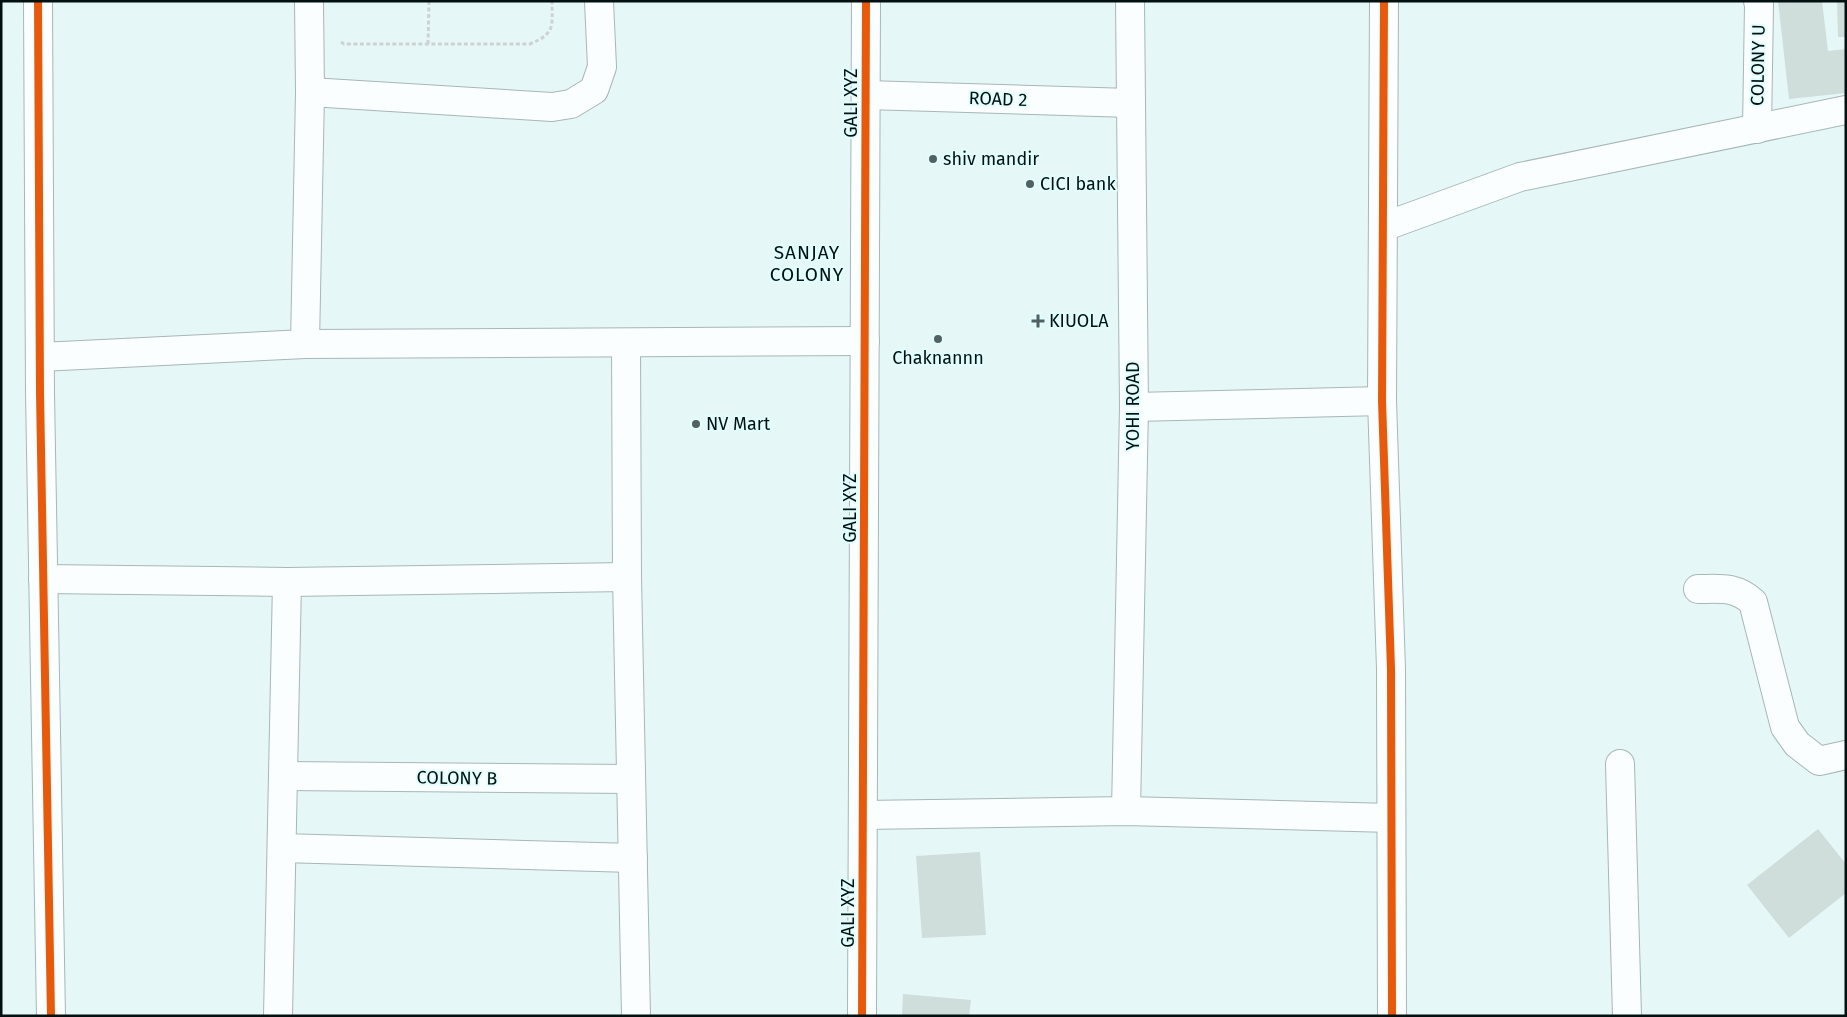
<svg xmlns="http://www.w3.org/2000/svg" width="1847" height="1017" font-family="'Fira Sans',sans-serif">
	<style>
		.building { fill: #cfdeda }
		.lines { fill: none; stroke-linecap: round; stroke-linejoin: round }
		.minor-casing { stroke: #a7b6b6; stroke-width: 30 }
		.path { stroke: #ced2d2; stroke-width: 3; stroke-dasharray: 4 2.5; stroke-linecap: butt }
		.minor { stroke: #fbfefe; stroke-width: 28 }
		.cycleway-casing { stroke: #dffefd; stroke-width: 11 }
		.cycleway { stroke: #e8590c; stroke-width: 8 }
		.poi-dot { fill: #526161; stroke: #dffefd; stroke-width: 2 }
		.labels { text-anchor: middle; stroke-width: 4; stroke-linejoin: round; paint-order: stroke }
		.street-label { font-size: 18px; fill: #031010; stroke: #dffefd }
		.poi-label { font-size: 18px; fill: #031010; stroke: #dffefd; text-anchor: start }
		.neighbourhood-label { font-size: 19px; letter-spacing: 1px; fill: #031010; stroke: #dffefd }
	</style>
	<rect width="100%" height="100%" fill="#e6f7f7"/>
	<g class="building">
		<path d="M 1778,1 L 1822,1 L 1828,51 L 1846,49 L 1846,93 L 1789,99 Z"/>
		<path d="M 1837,1 L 1846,1 L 1846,37 L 1838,37 Z"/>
		<path d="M 1818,829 L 1846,864 L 1846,893 L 1789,938 L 1747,885 Z"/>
		<path d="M 980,852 L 986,935 L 922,938 L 916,856 Z"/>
		<path d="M 903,994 L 971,1000 L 969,1016 L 902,1016 Z"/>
	</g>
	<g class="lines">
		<defs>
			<g id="minor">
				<path d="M 38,1 L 40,393 L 51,1016"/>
				<path d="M 1384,1 L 1382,401 L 1391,669 L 1392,1016"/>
				<path d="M 310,92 L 552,107 L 571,104 L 594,90 L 602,67 L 599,1"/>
				<path d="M 866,95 L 1130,103"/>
				<path d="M 1757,129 L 1759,5 L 1758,1"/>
				<path d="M 1383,227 L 1520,177 L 1846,110"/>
				<path d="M 626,343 L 627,577 L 636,1016"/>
				<path d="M 305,344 L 310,92 L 309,1"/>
				<path d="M 40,357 L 305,344 L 865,341"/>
				<path d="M 1134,407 L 1382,401"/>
				<path d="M 43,579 L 287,582 L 627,577"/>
				<path d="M 1698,589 C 1721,589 1735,586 1753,602 L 1785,727 L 1797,744 L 1819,761 L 1846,755"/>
				<path d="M 1620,764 L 1627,1016"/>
				<path d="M 283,776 L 631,779"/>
				<path d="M 1126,811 L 1134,407 L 1130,1"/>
				<path d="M 863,815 L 1126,811 L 1391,818"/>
				<path d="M 282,848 L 633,858"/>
				<path d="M 278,1016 L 287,582"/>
				<path d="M 862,1016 L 866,1"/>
			</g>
		</defs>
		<use href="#minor" class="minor-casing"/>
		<g class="path">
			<path d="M 341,42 L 344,44 L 530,44 C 556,33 552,26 552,1"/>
			<path d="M 428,44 L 429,1"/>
		</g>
		<use href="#minor" class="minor"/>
		<defs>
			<g id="cycleway">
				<path d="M 38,1 L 40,393 L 51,1016"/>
				<path d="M 1384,1 L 1382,401 L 1391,669 L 1392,1016"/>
				<path d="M 862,1016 L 866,1"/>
			</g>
		</defs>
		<use href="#cycleway" class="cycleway-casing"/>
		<use href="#cycleway" class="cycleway"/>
	</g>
	<g class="poi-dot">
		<circle cx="933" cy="159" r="5"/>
		<circle cx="1030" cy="184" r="5"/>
		<path d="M1035.5 313.5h5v5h5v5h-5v5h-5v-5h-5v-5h5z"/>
		<circle cx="938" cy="339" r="5"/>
		<circle cx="696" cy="424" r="5"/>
	</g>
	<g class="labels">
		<g class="street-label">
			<text transform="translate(1758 65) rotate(-89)" y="6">COLONY U</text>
			<text transform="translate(998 99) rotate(2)" y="6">ROAD 2</text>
			<text transform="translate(851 103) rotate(-90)" y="6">GALI XYZ</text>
			<text transform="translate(1133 406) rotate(-90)" y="6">YOHI ROAD</text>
			<text transform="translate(850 508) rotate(-90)" y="6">GALI XYZ</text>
			<text transform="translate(457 778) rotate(1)" y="6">COLONY B</text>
			<text transform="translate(848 913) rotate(-90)" y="6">GALI XYZ</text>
		</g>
		<g class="poi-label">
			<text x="943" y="165">shiv mandir</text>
			<text x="1040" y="190">CICI bank</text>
			<text x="1049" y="327">KIUOLA</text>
			<text x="938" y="364" text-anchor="middle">Chaknannn</text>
			<text x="706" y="430">NV Mart</text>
		</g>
		<g class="neighbourhood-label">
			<text x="807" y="259">SANJAY<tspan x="807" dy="22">COLONY</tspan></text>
		</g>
	</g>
	<rect width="1847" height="1017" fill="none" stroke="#031010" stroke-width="5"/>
</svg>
